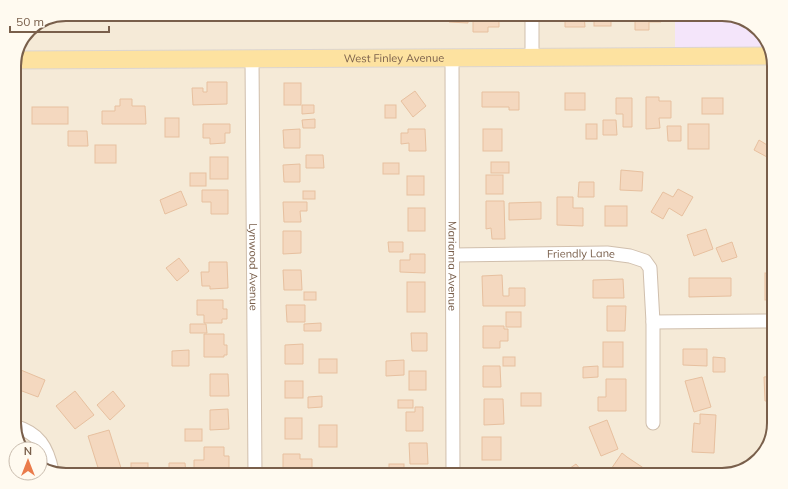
<svg xmlns="http://www.w3.org/2000/svg" width="788" height="489" font-family="Mulish,sans-serif">
	<style>
		.residential { fill: #f5ead7 }
		.education { fill: #f4e5fa }
		.building { fill: #f4d8bf; stroke: #e7c09f }
		.lines { fill: none; stroke-linecap: round; stroke-linejoin: round }
		.minor-casing { stroke: #d0bfad; stroke-width: 15 }
		.major-casing { stroke: #dcd5d0; stroke-width: 19 }
		.minor { stroke: #fff; stroke-width: 13 }
		.major { stroke: #fde2a0; stroke-width: 17 }
		.labels { text-anchor: middle; stroke-width: 3.5; stroke-linejoin: round; paint-order: stroke }
		.street-label { font-size: 11px; fill: #795f4b; stroke: #fffaf0 }
		.rim { fill: none; stroke: #795f4b; stroke-width: 2 }
	</style>
	<rect width="100%" height="100%" fill="#fdf7e9"/>
	<path class="residential" d="M 66,14 L 722,14 L 751,23 L 774,63 L 774,424 L 765,452 L 748,468 L 723,475 L 66,475 L 40,467 L 40,449 L 21,449 L 14,426 L 14,63 L 29,29 Z"/>
	<path class="education" d="M 675,14 L 722,14 L 751,23 L 767,40 L 772,56 L 675,56 Z"/>
	<g class="building">
		<path d="M 73,14 L 97,14 L 96,21 L 73,21 Z"/>
		<path d="M 119,14 L 143,14 L 143,20 L 119,21 Z"/>
		<rect x="159" y="14" width="18" height="6"/>
		<rect x="194" y="14" width="19" height="7"/>
		<path d="M 242,14 L 272,14 L 272,21 L 243,21 Z"/>
		<path d="M 449,14 L 468,14 L 468,23 L 449,22 Z"/>
		<path d="M 473,14 L 499,14 L 499,27 L 488,27 L 488,32 L 473,32 Z"/>
		<path d="M 565,14 L 584,14 L 585,27 L 565,27 Z"/>
		<rect x="594" y="14" width="17" height="12"/>
		<path d="M 635,14 L 661,14 L 661,22 L 649,22 L 649,30 L 635,30 Z"/>
		<path d="M 207,82 L 227,82 L 227,104 L 193,105 L 192,88 L 203,88 L 203,92 L 207,92 Z"/>
		<rect x="284" y="83" width="17" height="22"/>
		<path d="M 768,86 L 774,86 L 774,94 L 768,95 Z"/>
		<path d="M 415,91 L 426,106 L 413,117 L 401,101 Z"/>
		<path d="M 482,92 L 519,92 L 519,110 L 509,110 L 509,107 L 482,107 Z"/>
		<rect x="565" y="93" width="20" height="17"/>
		<path d="M 646,97 L 659,97 L 659,101 L 671,101 L 671,118 L 659,118 L 660,128 L 646,129 Z"/>
		<path d="M 616,98 L 632,98 L 632,127 L 623,127 L 623,114 L 616,114 Z"/>
		<rect x="702" y="98" width="21" height="16"/>
		<path d="M 120,99 L 132,99 L 132,106 L 145,106 L 146,124 L 102,124 L 102,111 L 115,111 L 115,106 L 120,106 Z"/>
		<path d="M 302,105 L 314,105 L 314,113 L 302,114 Z"/>
		<rect x="385" y="105" width="11" height="13"/>
		<rect x="32" y="107" width="36" height="17"/>
		<rect x="165" y="118" width="14" height="19"/>
		<path d="M 315,119 L 315,128 L 303,128 L 302,120 Z"/>
		<path d="M 603,120 L 616,120 L 617,135 L 603,135 Z"/>
		<path d="M 203,124 L 230,124 L 230,133 L 225,133 L 225,143 L 210,144 L 210,138 L 203,138 Z"/>
		<rect x="586" y="124" width="11" height="15"/>
		<rect x="688" y="124" width="21" height="25"/>
		<path d="M 667,126 L 681,126 L 681,141 L 668,141 Z"/>
		<path d="M 300,129 L 300,148 L 284,148 L 283,130 Z"/>
		<path d="M 408,129 L 425,129 L 426,151 L 409,151 L 409,143 L 401,144 L 401,133 L 408,133 Z"/>
		<rect x="483" y="129" width="19" height="22"/>
		<path d="M 68,131 L 87,131 L 88,146 L 68,146 Z"/>
		<path d="M 774,131 L 774,146 L 768,142 Z"/>
		<path d="M 759,140 L 772,148 L 767,157 L 754,150 Z"/>
		<rect x="95" y="145" width="21" height="18"/>
		<path d="M 306,155 L 323,155 L 324,168 L 306,168 Z"/>
		<rect x="210" y="157" width="18" height="22"/>
		<rect x="491" y="162" width="18" height="11"/>
		<rect x="383" y="163" width="16" height="11"/>
		<path d="M 300,164 L 300,182 L 284,182 L 283,165 Z"/>
		<path d="M 621,170 L 643,172 L 642,191 L 620,190 Z"/>
		<rect x="190" y="173" width="16" height="13"/>
		<rect x="486" y="175" width="17" height="19"/>
		<rect x="407" y="176" width="17" height="19"/>
		<path d="M 579,182 L 594,182 L 594,197 L 578,197 Z"/>
		<path d="M 678,189 L 693,197 L 682,216 L 669,208 L 663,219 L 651,212 L 663,192 L 673,197 Z"/>
		<path d="M 202,190 L 228,190 L 228,214 L 211,214 L 211,202 L 202,202 Z"/>
		<path d="M 181,191 L 187,205 L 165,214 L 160,200 Z"/>
		<rect x="303" y="191" width="12" height="8"/>
		<path d="M 557,197 L 573,197 L 573,208 L 583,208 L 583,226 L 557,225 Z"/>
		<path d="M 486,201 L 504,201 L 505,239 L 492,239 L 491,228 L 486,229 Z"/>
		<path d="M 283,202 L 307,202 L 307,211 L 300,211 L 301,222 L 284,222 Z"/>
		<path d="M 541,202 L 541,219 L 509,220 L 509,203 Z"/>
		<rect x="605" y="206" width="22" height="20"/>
		<rect x="408" y="208" width="17" height="23"/>
		<path d="M 706,229 L 713,249 L 694,256 L 687,235 Z"/>
		<path d="M 283,231 L 301,231 L 301,253 L 283,254 Z"/>
		<path d="M 388,242 L 403,242 L 403,252 L 389,252 Z"/>
		<path d="M 732,242 L 737,257 L 722,262 L 716,248 Z"/>
		<path d="M 410,254 L 425,254 L 425,273 L 400,272 L 400,260 L 410,260 Z"/>
		<path d="M 179,258 L 189,271 L 177,281 L 166,268 Z"/>
		<path d="M 209,262 L 227,262 L 228,288 L 210,289 L 210,286 L 202,286 L 201,272 L 209,272 Z"/>
		<path d="M 283,270 L 301,270 L 302,290 L 284,290 Z"/>
		<rect x="765" y="273" width="9" height="27"/>
		<path d="M 502,275 L 503,296 L 509,296 L 509,288 L 525,288 L 525,306 L 483,306 L 482,276 Z"/>
		<path d="M 689,278 L 731,278 L 731,296 L 689,297 Z"/>
		<path d="M 623,279 L 624,298 L 593,298 L 593,280 Z"/>
		<rect x="407" y="282" width="18" height="30"/>
		<rect x="304" y="292" width="12" height="8"/>
		<path d="M 197,300 L 223,300 L 223,309 L 227,309 L 227,319 L 222,319 L 222,323 L 204,323 L 204,315 L 197,315 Z"/>
		<path d="M 286,305 L 305,305 L 305,322 L 287,322 Z"/>
		<path d="M 607,306 L 626,306 L 625,331 L 607,331 Z"/>
		<rect x="506" y="312" width="15" height="15"/>
		<path d="M 321,323 L 321,331 L 304,331 L 304,324 Z"/>
		<path d="M 190,324 L 206,324 L 207,333 L 190,333 Z"/>
		<path d="M 483,326 L 504,326 L 504,329 L 508,329 L 508,341 L 500,341 L 500,348 L 483,348 Z"/>
		<path d="M 411,333 L 427,333 L 427,351 L 412,351 Z"/>
		<path d="M 204,334 L 224,334 L 224,345 L 227,345 L 227,355 L 224,355 L 224,357 L 204,357 Z"/>
		<rect x="603" y="342" width="20" height="25"/>
		<path d="M 303,344 L 303,364 L 285,364 L 285,345 Z"/>
		<path d="M 683,349 L 707,349 L 707,366 L 683,365 Z"/>
		<path d="M 189,350 L 189,366 L 172,366 L 172,351 Z"/>
		<rect x="503" y="357" width="12" height="9"/>
		<path d="M 713,357 L 725,358 L 725,372 L 713,372 Z"/>
		<rect x="319" y="359" width="18" height="14"/>
		<path d="M 404,360 L 404,375 L 386,376 L 386,361 Z"/>
		<path d="M 483,366 L 500,366 L 501,387 L 483,387 Z"/>
		<path d="M 598,366 L 598,377 L 583,378 L 583,367 Z"/>
		<path d="M 16,368 L 45,380 L 38,397 L 14,388 L 14,373 Z"/>
		<rect x="409" y="371" width="17" height="19"/>
		<path d="M 210,374 L 228,374 L 229,396 L 210,396 Z"/>
		<path d="M 774,376 L 774,401 L 765,401 L 764,377 Z"/>
		<path d="M 702,377 L 711,407 L 694,412 L 685,381 Z"/>
		<path d="M 606,379 L 626,379 L 626,411 L 598,411 L 598,397 L 606,397 Z"/>
		<rect x="285" y="381" width="18" height="17"/>
		<path d="M 75,391 L 94,415 L 75,429 L 56,406 Z"/>
		<path d="M 113,391 L 125,406 L 110,420 L 97,405 Z"/>
		<rect x="521" y="393" width="20" height="13"/>
		<path d="M 322,396 L 322,407 L 308,408 L 308,397 Z"/>
		<path d="M 484,399 L 503,399 L 504,424 L 484,425 Z"/>
		<rect x="398" y="400" width="15" height="8"/>
		<path d="M 415,407 L 423,407 L 423,431 L 406,431 L 406,412 L 415,412 Z"/>
		<path d="M 228,409 L 229,429 L 210,430 L 210,410 Z"/>
		<path d="M 700,414 L 716,415 L 714,453 L 692,452 L 694,423 L 700,424 Z"/>
		<rect x="285" y="418" width="17" height="21"/>
		<path d="M 607,420 L 618,449 L 601,456 L 589,427 Z"/>
		<rect x="319" y="425" width="18" height="22"/>
		<rect x="185" y="429" width="17" height="12"/>
		<path d="M 109,430 L 121,468 L 100,474 L 88,436 Z"/>
		<rect x="482" y="437" width="19" height="23"/>
		<path d="M 409,443 L 427,443 L 428,464 L 410,464 Z"/>
		<path d="M 204,447 L 224,447 L 224,456 L 229,456 L 229,468 L 194,468 L 194,460 L 204,460 Z"/>
		<path d="M 622,453 L 627,457 L 654,475 L 607,475 Z"/>
		<path d="M 283,454 L 300,454 L 300,459 L 312,459 L 312,474 L 283,474 Z"/>
		<rect x="131" y="463" width="17" height="12"/>
		<path d="M 169,463 L 185,463 L 186,475 L 169,475 Z"/>
		<rect x="389" y="464" width="15" height="11"/>
		<path d="M 576,464 L 585,475 L 560,475 Z"/>
		<rect x="667" y="472" width="26" height="3"/>
	</g>
	<g class="lines">
		<defs>
			<g id="minor">
				<path d="M 532,14 L 532,57"/>
				<path id="s1" d="M 452,58 L 453,475"/>
				<path id="s2" d="M 252,59 L 255,475"/>
				<path id="s3" d="M 453,255 L 607,253 L 630,256 L 645,261 L 650,268 L 653,322 L 653,423"/>
				<path d="M 653,322 L 774,321"/>
				<path d="M 14,426 C 39,433 47,447 52,471"/>
			</g>
			<g id="major">
				<path id="s4" d="M 15,60 L 772,56"/>
			</g>
		</defs>
		<use href="#minor" class="minor-casing"/>
		<use href="#major" class="major-casing"/>
		<use href="#minor" class="minor"/>
		<use href="#major" class="major"/>
	</g>
	<g class="labels">
		<g class="street-label">
			<text dy="4" stroke="none"><textPath href="#s4" startOffset="379">West Finley Avenue</textPath></text>
			<text dy="4" stroke="none"><textPath href="#s3" startOffset="128">Friendly Lane</textPath></text>
			<text dy="4" stroke="none"><textPath href="#s1" startOffset="208">Marianna Avenue</textPath></text>
			<text dy="4" stroke="none"><textPath href="#s2" startOffset="208">Lynwood Avenue</textPath></text>
		</g>
	</g>
	<path d="M0 0H788V489H0ZM66 21H722A45 45 0 0 1 767 66V423A45 45 0 0 1 722 468H66A45 45 0 0 1 21 423V66A45 45 0 0 1 66 21Z" fill="#fffaf0" fill-rule="evenodd"/>
	<path class="rim" d="M66 21H722A45 45 0 0 1 767 66V423A45 45 0 0 1 722 468H66A45 45 0 0 1 21 423V66A45 45 0 0 1 66 21Z"/>
	<g transform="translate(28 461)"><circle r="19" fill="#fffaf0" stroke="#c9bcae"/>
	<path d="M0-3L7 15L0 10L-7 15Z" fill="#ea7b4b"/>
	<text y="-6" font-size="11" font-weight="bold" text-anchor="middle" fill="#795f4b">N</text>
	</g>
	<path d="M10 26v6h99v-6" fill="none" stroke="#795f4b" stroke-width="2"/>
	<text x="16" y="26" font-size="12" fill="#795f4b" stroke="#fffaf0" stroke-width="3" paint-order="stroke">50 m</text>
</svg>
